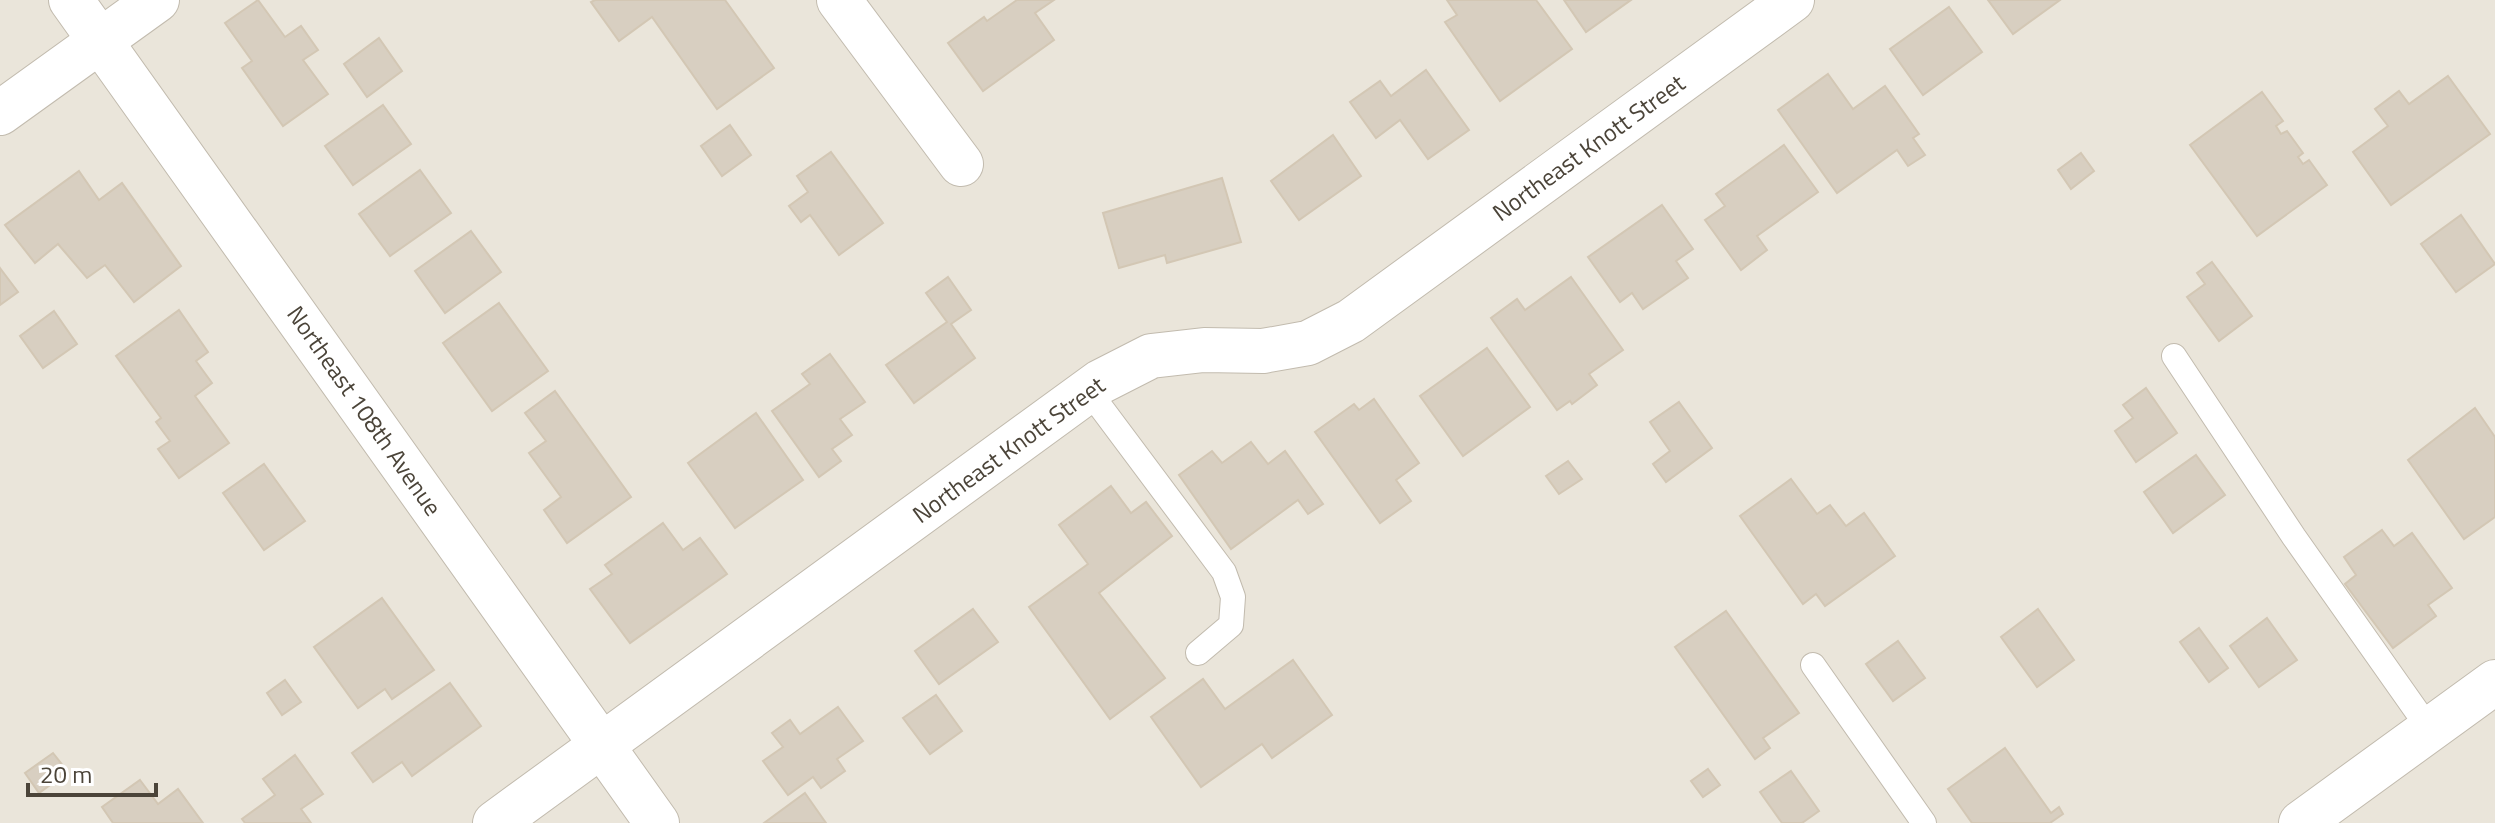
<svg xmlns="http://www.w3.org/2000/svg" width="2495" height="823" font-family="'Titillium Web',sans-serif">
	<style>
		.residential { fill: #eae5da }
		.building { fill: #d8cfc1; stroke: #d3c7b4; stroke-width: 2 }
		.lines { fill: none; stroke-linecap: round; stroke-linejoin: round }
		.lane-casing { stroke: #c2bbae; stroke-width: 26 }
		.street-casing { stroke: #c2bbae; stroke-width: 46 }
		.lane { stroke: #fff; stroke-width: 24 }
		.street { stroke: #fff; stroke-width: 44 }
		.labels { text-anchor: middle; stroke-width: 7; stroke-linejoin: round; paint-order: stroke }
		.street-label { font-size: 24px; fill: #4b4439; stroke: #fff }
	</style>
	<rect width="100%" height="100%" fill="#f6f3ec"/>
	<rect class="residential" x="0" y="0" width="2495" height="823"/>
	<g class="building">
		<path d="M 258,0 L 285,37 L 301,26 L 318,50 L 303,60 L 328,94 L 283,126 L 242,68 L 252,61 L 225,23 Z"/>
		<path d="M 595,0 L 725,0 L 774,68 L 717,109 L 652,17 L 619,41 L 591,2 Z"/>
		<path d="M 1017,0 L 1054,0 L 1035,13 L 1054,40 L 983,91 L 948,43 L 984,17 L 987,21 Z"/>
		<path d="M 1447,0 L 1536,0 L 1572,49 L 1500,101 L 1445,22 L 1457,15 Z"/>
		<path d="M 1564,0 L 1631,0 L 1586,32 Z"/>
		<path d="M 1988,0 L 2060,0 L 2013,34 Z"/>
		<path d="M 1949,7 L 1982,52 L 1923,95 L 1890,49 Z"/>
		<path d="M 379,38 L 402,71 L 367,97 L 344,64 Z"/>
		<path d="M 1426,70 L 1469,130 L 1428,159 L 1400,120 L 1376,138 L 1350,102 L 1380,81 L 1391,96 Z"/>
		<path d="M 1828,74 L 1853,109 L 1885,86 L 1919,134 L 1913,138 L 1925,155 L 1908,166 L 1897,150 L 1837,193 L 1778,110 Z"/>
		<path d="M 2448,76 L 2490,134 L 2391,205 L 2353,152 L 2388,126 L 2375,109 L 2399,91 L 2409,104 Z"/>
		<path d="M 2262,92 L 2283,121 L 2276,126 L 2281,134 L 2287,131 L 2303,153 L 2298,157 L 2303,164 L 2309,160 L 2327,185 L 2257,236 L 2190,145 Z"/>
		<path d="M 383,105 L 411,144 L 353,185 L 325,146 Z"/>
		<path d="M 730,125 L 751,155 L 722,176 L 701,146 Z"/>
		<path d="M 1333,135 L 1361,176 L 1299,220 L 1271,181 Z"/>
		<path d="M 1784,145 L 1818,192 L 1757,236 L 1767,250 L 1741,270 L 1705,220 L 1725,206 L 1716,194 Z"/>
		<path d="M 831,152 L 883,223 L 839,255 L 810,215 L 801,222 L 789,206 L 808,192 L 797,176 Z"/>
		<path d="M 2081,153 L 2094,171 L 2071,189 L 2058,170 Z"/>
		<path d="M 420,170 L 451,213 L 390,256 L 359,214 Z"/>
		<path d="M 79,171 L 99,200 L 122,183 L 181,266 L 134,302 L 105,265 L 87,278 L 58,244 L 35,263 L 5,225 Z"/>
		<path d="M 1222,178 L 1241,242 L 1167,263 L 1165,255 L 1119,268 L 1103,213 Z"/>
		<path d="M 1662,205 L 1693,249 L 1676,261 L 1688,278 L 1643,309 L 1632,293 L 1620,302 L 1588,257 Z"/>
		<path d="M 2461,215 L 2495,264 L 2456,292 L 2421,244 Z"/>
		<path d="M 471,231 L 501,272 L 445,313 L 415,271 Z"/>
		<path d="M 2212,262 L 2252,316 L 2219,341 L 2187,297 L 2205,284 L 2197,273 Z"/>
		<path d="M 0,268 L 18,292 L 0,305 Z"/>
		<path d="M 948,277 L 971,310 L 951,324 L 975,358 L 914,403 L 886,365 L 947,322 L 926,293 Z"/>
		<path d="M 1571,277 L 1623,350 L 1589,374 L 1597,385 L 1572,404 L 1570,401 L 1557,410 L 1491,318 L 1517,299 L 1525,310 Z"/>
		<path d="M 499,303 L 548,371 L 492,411 L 443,343 Z"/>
		<path d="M 179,310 L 208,352 L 196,361 L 212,383 L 195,396 L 229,443 L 179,478 L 158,449 L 170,441 L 156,422 L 161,418 L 116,356 Z"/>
		<path d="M 54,311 L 77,344 L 43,368 L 20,336 Z"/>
		<path d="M 1487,348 L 1530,407 L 1463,456 L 1420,396 Z"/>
		<path d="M 830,354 L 865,402 L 840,419 L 852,435 L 832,449 L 841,461 L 819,477 L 772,411 L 810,384 L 802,374 Z"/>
		<path d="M 2146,388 L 2177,433 L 2136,462 L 2115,431 L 2133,418 L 2123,405 Z"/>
		<path d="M 555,391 L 631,497 L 567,543 L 544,510 L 561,497 L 529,453 L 546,441 L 525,413 Z"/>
		<path d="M 1374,399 L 1419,463 L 1396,480 L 1411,501 L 1380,523 L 1315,432 L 1354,404 L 1359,410 Z"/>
		<path d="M 1679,402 L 1712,448 L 1666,482 L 1653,464 L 1670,451 L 1650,422 Z"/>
		<path d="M 2475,408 L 2495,437 L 2495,517 L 2464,539 L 2408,460 Z"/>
		<path d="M 756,413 L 803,480 L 735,528 L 688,463 Z"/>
		<path d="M 1251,442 L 1268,464 L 1285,451 L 1323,504 L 1308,514 L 1298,500 L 1231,549 L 1179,475 L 1212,451 L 1222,463 Z"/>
		<path d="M 2196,455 L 2225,495 L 2173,533 L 2144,492 Z"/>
		<path d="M 1568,461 L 1582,479 L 1559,494 L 1546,476 Z"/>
		<path d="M 264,464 L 305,521 L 264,550 L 223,493 Z"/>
		<path d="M 1791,479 L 1817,514 L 1830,505 L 1846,526 L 1864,513 L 1895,556 L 1825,606 L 1816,594 L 1803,604 L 1740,516 Z"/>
		<path d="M 1111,486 L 1131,513 L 1146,502 L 1172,536 L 1099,593 L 1165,678 L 1110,719 L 1029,607 L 1088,564 L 1059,525 Z"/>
		<path d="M 663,523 L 683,550 L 700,538 L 727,574 L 630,643 L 590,589 L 612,574 L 605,565 Z"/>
		<path d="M 2382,530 L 2394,546 L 2412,533 L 2452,588 L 2428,605 L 2436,616 L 2393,648 L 2345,584 L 2356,575 L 2344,557 Z"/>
		<path d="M 382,598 L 434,670 L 392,699 L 385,689 L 358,708 L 314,647 Z"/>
		<path d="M 973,609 L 998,642 L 939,684 L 915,651 Z"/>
		<path d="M 2038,609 L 2074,660 L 2037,687 L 2001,637 Z"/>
		<path d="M 1726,611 L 1799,713 L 1763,738 L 1770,748 L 1755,759 L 1675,647 Z"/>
		<path d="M 2267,618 L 2297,660 L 2259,687 L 2230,646 Z"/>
		<path d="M 2199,628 L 2228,668 L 2209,682 L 2180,642 Z"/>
		<path d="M 1898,641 L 1925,678 L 1893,701 L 1866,664 Z"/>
		<path d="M 1293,660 L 1332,715 L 1272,758 L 1262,744 L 1201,787 L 1151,717 L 1203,679 L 1225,709 Z"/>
		<path d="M 285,680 L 301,702 L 282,715 L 267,693 Z"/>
		<path d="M 450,683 L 481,726 L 412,776 L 402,762 L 373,782 L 352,753 Z"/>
		<path d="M 936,695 L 962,731 L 930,754 L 903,718 Z"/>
		<path d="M 838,707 L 863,741 L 837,759 L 845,771 L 821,788 L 813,777 L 788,795 L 763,761 L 783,747 L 772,733 L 790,720 L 800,734 Z"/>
		<path d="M 2005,748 L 2051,813 L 2059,807 L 2063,814 L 2050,823 L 1972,823 L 1948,789 Z"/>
		<path d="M 53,753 L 68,772 L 39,793 L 25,773 Z"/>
		<path d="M 295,755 L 323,794 L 301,809 L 311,823 L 245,823 L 242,819 L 275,795 L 263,779 Z"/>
		<path d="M 1708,769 L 1720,785 L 1703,797 L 1691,781 Z"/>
		<path d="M 1791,771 L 1819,811 L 1802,823 L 1782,823 L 1760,792 Z"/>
		<path d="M 140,780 L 158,804 L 178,789 L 203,823 L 113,823 L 102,807 Z"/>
		<path d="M 805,793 L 826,823 L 764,823 Z"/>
	</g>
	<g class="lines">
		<defs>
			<g id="lane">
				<path d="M 2174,356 L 2294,537 L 2430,730"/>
				<path d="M 1088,390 L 1224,572 L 1233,597 L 1231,625 L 1198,653"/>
				<path d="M 1813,665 L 1924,823"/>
			</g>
			<g id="street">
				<path d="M 71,0 L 657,823"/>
				<path d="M 839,0 L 961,164"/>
				<path d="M 0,113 L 157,0"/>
				<path d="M 495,823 L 1100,382 L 1151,356 L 1204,350 L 1263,351 L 1308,343 L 1351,321 L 1792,0"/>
				<path d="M 2301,823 L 2495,682"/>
			</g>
		</defs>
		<use href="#lane" class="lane-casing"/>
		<use href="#street" class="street-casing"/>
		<use href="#lane" class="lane"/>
		<use href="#street" class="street"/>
	</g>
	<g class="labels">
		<g class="street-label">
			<text transform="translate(1589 148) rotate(-36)" y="8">Northeast Knott Street</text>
			<text transform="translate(364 411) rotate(55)" y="8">Northeast 108th Avenue</text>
			<text transform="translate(1009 450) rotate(-36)" y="8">Northeast Knott Street</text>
		</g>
	</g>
	<path d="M28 783v12h128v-12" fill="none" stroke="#4b4439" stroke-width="4"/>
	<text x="40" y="783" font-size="24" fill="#4b4439" stroke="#ffffff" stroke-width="6" paint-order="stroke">20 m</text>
</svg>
